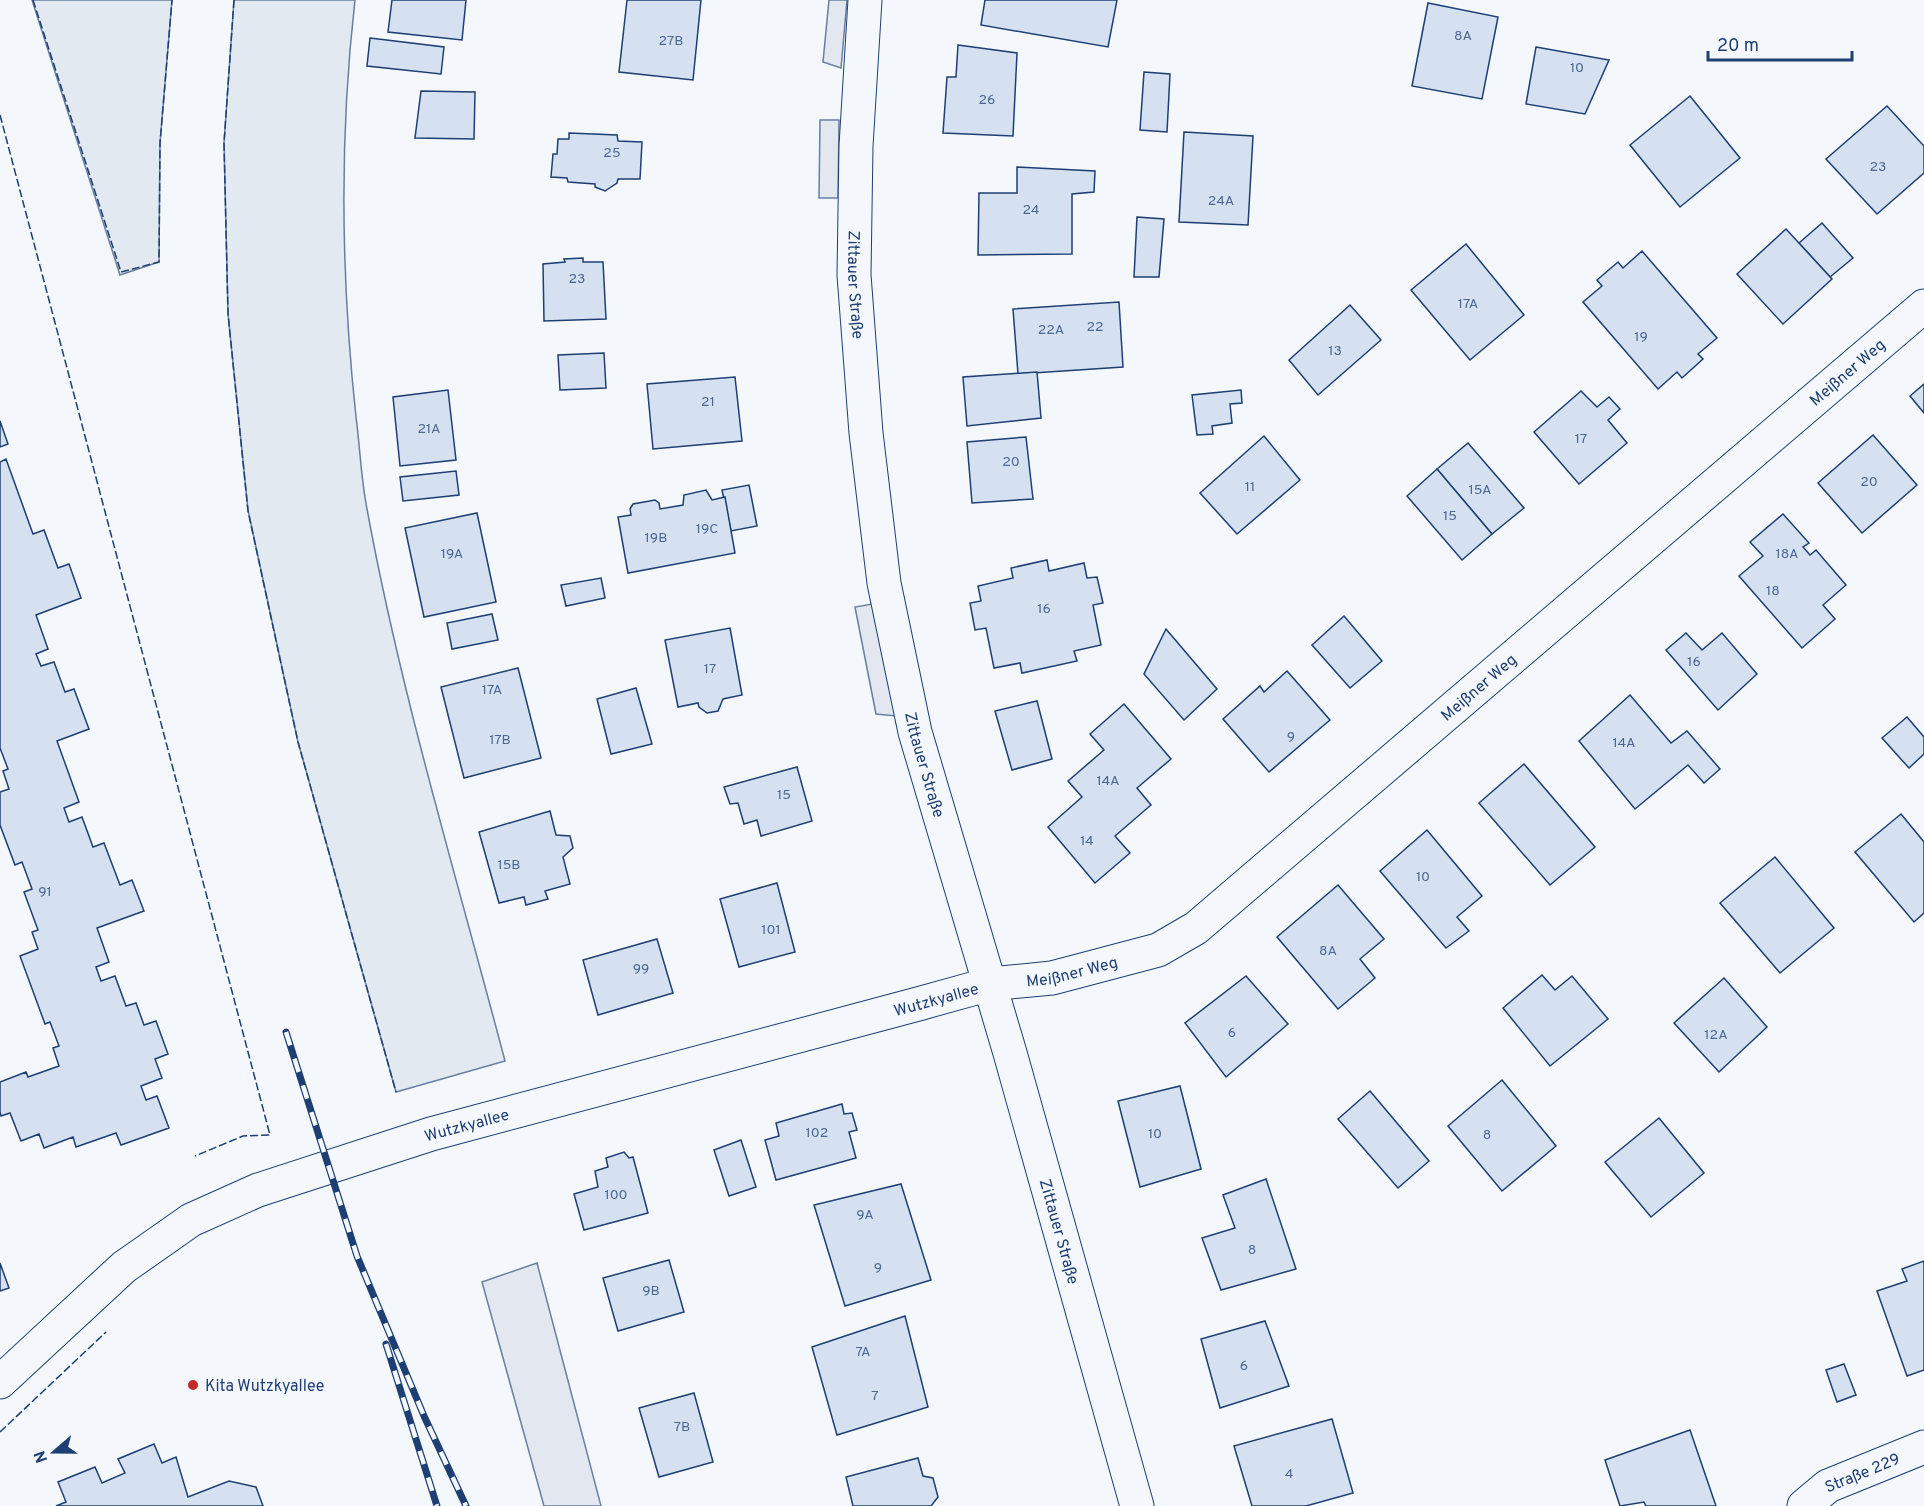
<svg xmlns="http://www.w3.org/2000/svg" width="1924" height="1506" font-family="Overpass,sans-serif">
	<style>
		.green { fill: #e3e9f0; stroke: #687fa3; stroke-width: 1.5 }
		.parking { fill: #e3e8f0; stroke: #687fa3; stroke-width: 1.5 }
		.building { fill: #d5e0f0; stroke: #1d3f73; stroke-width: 1.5 }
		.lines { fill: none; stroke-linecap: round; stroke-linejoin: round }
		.minor-casing { stroke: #1d3f73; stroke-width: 35 }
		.minor { stroke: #f4f7fb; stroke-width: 33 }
		.rail-casing { stroke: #1d3f73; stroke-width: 7 }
		.rail { stroke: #f4f7fb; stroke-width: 4.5; stroke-dasharray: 14; stroke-linecap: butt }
		.fence { stroke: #1d3f73; stroke-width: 1.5; stroke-dasharray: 8 3; stroke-linecap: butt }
		.poi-dot { fill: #c62828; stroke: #f4f7fb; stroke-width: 2 }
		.labels { text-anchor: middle; stroke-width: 4.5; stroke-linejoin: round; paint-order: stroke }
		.number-label { font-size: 14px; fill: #4b6792 }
		.street-label { font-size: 16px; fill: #1d3f73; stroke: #f4f7fb }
		.poi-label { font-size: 16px; fill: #1d3f73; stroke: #f4f7fb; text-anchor: start }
	</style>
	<rect width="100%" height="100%" fill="#f4f7fb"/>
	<g class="green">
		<path d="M 32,0 L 172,0 L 160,143 L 159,262 L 120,275 Z"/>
		<path d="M 234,0 L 355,0 C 339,139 341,278 356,417 C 360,447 361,479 367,509 C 401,695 457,878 505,1061 L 396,1092 L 298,742 L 248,510 L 228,314 L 224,143 Z"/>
	</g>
	<g class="parking">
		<path d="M 829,0 L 847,0 L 841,68 L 823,62 Z"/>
		<path d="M 820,120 L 839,120 L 838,198 L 819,198 Z"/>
		<path d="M 872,604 L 896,716 L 876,714 L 855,607 Z"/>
		<path d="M 537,1263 L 601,1506 L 544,1506 L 482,1282 Z"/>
	</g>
	<g class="building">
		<path d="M 392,0 L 466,0 L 462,40 L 388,32 Z"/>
		<path d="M 627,0 L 701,0 L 693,80 L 619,72 Z"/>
		<path d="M 985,0 L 1117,0 L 1108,47 L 981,25 Z"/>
		<path d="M 1428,3 L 1498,17 L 1482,99 L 1412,86 Z"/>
		<path d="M 370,38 L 444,47 L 441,74 L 367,66 Z"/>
		<path d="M 958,45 L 1017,53 L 1013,136 L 943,133 L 947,77 L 956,77 Z"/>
		<path d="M 1536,47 L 1609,60 L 1585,114 L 1526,104 Z"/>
		<path d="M 1144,72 L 1170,74 L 1167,132 L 1140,130 Z"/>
		<path d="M 421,91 L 475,92 L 474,139 L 415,138 Z"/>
		<path d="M 1690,96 L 1740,158 L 1680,207 L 1630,145 Z"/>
		<path d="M 1887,106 L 1924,146 L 1924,173 L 1877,214 L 1826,159 Z"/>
		<path d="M 1184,132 L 1253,136 L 1248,225 L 1179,222 Z"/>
		<path d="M 569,133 L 617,135 L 618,141 L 642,142 L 640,179 L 618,179 L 617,183 L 605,191 L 595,187 L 595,184 L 568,182 L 567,178 L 551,177 L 553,154 L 557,154 L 558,139 L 569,139 Z"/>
		<path d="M 1017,167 L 1095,171 L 1094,192 L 1072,194 L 1072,254 L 978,255 L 979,193 L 1017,193 Z"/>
		<path d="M 1137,217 L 1164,219 L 1159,277 L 1134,277 Z"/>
		<path d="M 1822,223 L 1853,258 L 1830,277 L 1799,243 Z"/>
		<path d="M 1786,229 L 1832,279 L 1783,324 L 1737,274 Z"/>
		<path d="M 1466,244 L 1524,315 L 1470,360 L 1411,290 Z"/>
		<path d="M 1642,251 L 1717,338 L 1698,354 L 1703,359 L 1682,378 L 1677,372 L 1658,389 L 1583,302 L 1602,286 L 1597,280 L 1618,262 L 1623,268 Z"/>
		<path d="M 583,258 L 583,262 L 603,262 L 606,319 L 544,321 L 543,264 L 565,262 L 564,259 Z"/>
		<path d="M 1119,302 L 1123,367 L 1018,374 L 1013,309 Z"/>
		<path d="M 1350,305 L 1381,340 L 1318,395 L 1289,360 Z"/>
		<path d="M 604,353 L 606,388 L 560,390 L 558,355 Z"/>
		<path d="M 1037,372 L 1041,418 L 967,426 L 963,377 Z"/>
		<path d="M 735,377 L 742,441 L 653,449 L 647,384 Z"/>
		<path d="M 1924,384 L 1924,413 L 1910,396 Z"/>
		<path d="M 448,390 L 456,460 L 400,466 L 393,397 Z"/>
		<path d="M 1241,390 L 1242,403 L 1230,404 L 1232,423 L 1212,426 L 1213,434 L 1197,435 L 1192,395 Z"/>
		<path d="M 1581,391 L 1597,407 L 1609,397 L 1620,409 L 1608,420 L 1627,443 L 1579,484 L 1534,432 Z"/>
		<path d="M 0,421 L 8,444 L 0,447 Z"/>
		<path d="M 1873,435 L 1917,485 L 1862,533 L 1818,483 Z"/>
		<path d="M 1264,436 L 1300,480 L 1237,534 L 1200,493 Z"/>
		<path d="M 1026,437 L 1033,499 L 972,503 L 967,442 Z"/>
		<path d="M 1468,443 L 1524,508 L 1492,534 L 1437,469 Z"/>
		<path d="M 6,459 L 33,534 L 44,530 L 58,568 L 69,564 L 81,598 L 36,615 L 48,649 L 36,654 L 41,666 L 54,662 L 65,692 L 74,689 L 89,729 L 57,741 L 79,802 L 64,808 L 69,822 L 82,817 L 93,847 L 104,843 L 120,885 L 132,880 L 144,911 L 97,928 L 109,962 L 96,967 L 101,981 L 115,976 L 126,1006 L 136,1003 L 144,1025 L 156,1021 L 168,1054 L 155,1059 L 162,1078 L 141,1086 L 146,1100 L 157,1096 L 169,1128 L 121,1145 L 116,1133 L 76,1147 L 73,1137 L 44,1148 L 39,1134 L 21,1141 L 10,1113 L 1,1116 L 0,1112 L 0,1082 L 26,1072 L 28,1077 L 59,1066 L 53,1048 L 59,1046 L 50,1022 L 45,1024 L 20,956 L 38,949 L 32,932 L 38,930 L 24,892 L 32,889 L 22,862 L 15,865 L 0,825 L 0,792 L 9,789 L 3,771 L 8,769 L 0,748 L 0,462 Z"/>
		<path d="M 1437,469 L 1492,534 L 1462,560 L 1407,496 Z"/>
		<path d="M 456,471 L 459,495 L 403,501 L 400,477 Z"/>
		<path d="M 749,485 L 757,526 L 731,531 L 722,490 Z"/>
		<path d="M 706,490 L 712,500 L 725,497 L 735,553 L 628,573 L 618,517 L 631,515 L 630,509 L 633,504 L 655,500 L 659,503 L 660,509 L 683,505 L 684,495 Z"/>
		<path d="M 477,513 L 496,602 L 424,617 L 405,528 Z"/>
		<path d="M 1783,514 L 1809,543 L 1803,547 L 1810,555 L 1816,550 L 1846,585 L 1823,605 L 1835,619 L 1802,648 L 1739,576 L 1763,556 L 1750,542 Z"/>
		<path d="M 1047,560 L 1049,571 L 1084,563 L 1087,578 L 1097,577 L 1103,603 L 1093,605 L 1101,645 L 1074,651 L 1077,661 L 1022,673 L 1020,663 L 994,668 L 986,628 L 975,630 L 970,603 L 981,601 L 978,586 L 1013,578 L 1011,568 Z"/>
		<path d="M 601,578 L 605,598 L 566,606 L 561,585 Z"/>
		<path d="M 492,614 L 498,640 L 452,649 L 447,623 Z"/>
		<path d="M 1344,616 L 1382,661 L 1350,688 L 1312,645 Z"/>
		<path d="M 730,628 L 742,695 L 723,699 L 718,711 L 707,713 L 699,707 L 698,703 L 678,707 L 665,640 Z"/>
		<path d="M 1166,629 L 1217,689 L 1184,720 L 1144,674 Z"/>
		<path d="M 1686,633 L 1702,650 L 1722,633 L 1757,674 L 1718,710 L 1666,650 Z"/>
		<path d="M 518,668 L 541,758 L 464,778 L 441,687 Z"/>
		<path d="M 1287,671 L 1330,720 L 1269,772 L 1223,719 L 1260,686 L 1264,692 Z"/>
		<path d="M 636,688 L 652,744 L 611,754 L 597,699 Z"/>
		<path d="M 1630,695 L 1671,743 L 1687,731 L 1720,769 L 1704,783 L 1688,765 L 1635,809 L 1579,741 Z"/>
		<path d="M 1037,701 L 1052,759 L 1012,770 L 995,711 Z"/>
		<path d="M 1124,704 L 1171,759 L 1137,788 L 1151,805 L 1115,836 L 1130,853 L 1095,883 L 1048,827 L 1082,797 L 1068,781 L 1104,750 L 1090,734 Z"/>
		<path d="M 1907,717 L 1924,737 L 1924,754 L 1909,768 L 1882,738 Z"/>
		<path d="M 1524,764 L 1595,847 L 1550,885 L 1479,803 Z"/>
		<path d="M 797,767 L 812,821 L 761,836 L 757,820 L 744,824 L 738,803 L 730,804 L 724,787 Z"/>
		<path d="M 550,811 L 556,835 L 570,836 L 573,848 L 563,857 L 570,884 L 545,891 L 548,899 L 526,905 L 524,897 L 499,903 L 479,832 Z"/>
		<path d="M 1901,814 L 1924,842 L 1924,913 L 1914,922 L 1855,852 Z"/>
		<path d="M 1427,830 L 1482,896 L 1457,917 L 1469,931 L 1446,948 L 1380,871 Z"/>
		<path d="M 1775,857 L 1834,928 L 1780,973 L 1720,903 Z"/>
		<path d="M 777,883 L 795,952 L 739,967 L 720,899 Z"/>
		<path d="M 1338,885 L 1384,939 L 1360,959 L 1375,978 L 1338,1009 L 1277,937 Z"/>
		<path d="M 657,939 L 673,993 L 598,1015 L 583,960 Z"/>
		<path d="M 1542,975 L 1555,990 L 1572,976 L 1608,1019 L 1550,1066 L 1503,1008 Z"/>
		<path d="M 1246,976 L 1288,1024 L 1226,1077 L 1185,1023 Z"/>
		<path d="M 1724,978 L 1767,1027 L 1719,1072 L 1674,1023 Z"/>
		<path d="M 1502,1080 L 1556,1146 L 1502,1191 L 1448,1126 Z"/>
		<path d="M 1180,1086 L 1201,1169 L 1140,1187 L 1118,1101 Z"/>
		<path d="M 1370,1091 L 1429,1161 L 1398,1188 L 1338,1119 Z"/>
		<path d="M 842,1104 L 844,1114 L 852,1113 L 857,1130 L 849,1132 L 856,1158 L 776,1180 L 765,1140 L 779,1136 L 776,1123 Z"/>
		<path d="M 1659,1118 L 1704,1173 L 1651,1217 L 1605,1162 Z"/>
		<path d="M 741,1140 L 756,1187 L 729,1196 L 714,1150 Z"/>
		<path d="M 624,1152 L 629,1158 L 633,1157 L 648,1213 L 584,1230 L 574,1194 L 598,1187 L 595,1171 L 608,1167 L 606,1158 Z"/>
		<path d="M 1266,1179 L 1296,1269 L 1221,1290 L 1202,1238 L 1235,1228 L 1223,1195 Z"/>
		<path d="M 901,1184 L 931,1280 L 845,1306 L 814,1205 Z"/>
		<path d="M 669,1260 L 684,1312 L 618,1331 L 603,1278 Z"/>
		<path d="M 1924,1261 L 1924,1370 L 1907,1376 L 1877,1291 L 1907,1281 L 1902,1269 Z"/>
		<path d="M 0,1263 L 9,1288 L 0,1291 Z"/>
		<path d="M 905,1316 L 928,1407 L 837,1435 L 812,1347 Z"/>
		<path d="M 1265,1321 L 1289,1386 L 1220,1408 L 1201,1339 Z"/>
		<path d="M 1844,1364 L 1856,1395 L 1837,1402 L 1826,1370 Z"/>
		<path d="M 694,1393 L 713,1462 L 659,1477 L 639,1408 Z"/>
		<path d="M 1332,1419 L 1353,1493 L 1306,1506 L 1252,1506 L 1234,1446 Z"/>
		<path d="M 1690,1430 L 1716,1506 L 1646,1506 L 1644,1502 L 1620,1506 L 1605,1460 Z"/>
		<path d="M 154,1444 L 162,1463 L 176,1457 L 188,1497 L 229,1481 L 256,1487 L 263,1506 L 56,1506 L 66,1502 L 58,1482 L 95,1467 L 102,1483 L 125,1473 L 118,1459 Z"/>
		<path d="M 918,1458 L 923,1476 L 933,1478 L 938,1497 L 931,1506 L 853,1506 L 846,1477 Z"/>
	</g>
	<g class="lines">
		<defs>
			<g id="minor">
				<path id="s1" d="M 865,0 L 856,146 L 854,275 L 866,433 L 884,583 L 915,732 L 1010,1053 L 1137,1506"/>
				<path id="s2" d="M 0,1382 L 124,1267 L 191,1220 L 258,1190 L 431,1134 L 918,1004 L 990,984 L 1052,978 L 1158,950 L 1196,928 L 1924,306"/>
				<path id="s3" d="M 1804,1506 L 1828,1486 L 1924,1447"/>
			</g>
		</defs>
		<use href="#minor" class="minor-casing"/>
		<use href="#minor" class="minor"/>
		<defs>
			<g id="rail">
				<path d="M 286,1032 L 357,1256 L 424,1416 L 466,1506"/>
				<path d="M 386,1344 L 437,1506"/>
			</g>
		</defs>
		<use href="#rail" class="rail-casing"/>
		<use href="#rail" class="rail"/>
		<g class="fence">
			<path d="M 33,0 L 121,272 L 159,262 L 160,143 L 172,0"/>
			<path d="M 234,0 L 224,143 L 228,314 L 248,511 L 298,742 L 396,1092"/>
			<path d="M 0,115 L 270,1135 L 243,1136 L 195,1156"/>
			<path d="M 0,1432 L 106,1332"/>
		</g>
	</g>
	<circle class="poi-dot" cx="193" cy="1385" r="6"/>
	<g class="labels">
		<g class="number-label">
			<text x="1463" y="40">8A</text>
			<text x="671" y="45">27B</text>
			<text x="1577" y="72">10</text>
			<text x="987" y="104">26</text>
			<text x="612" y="157">25</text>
			<text x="1878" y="171">23</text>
			<text x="1221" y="205">24A</text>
			<text x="1031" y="214">24</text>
			<text x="577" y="283">23</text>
			<text x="1468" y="308">17A</text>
			<text x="1095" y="331">22</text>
			<text x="1051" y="334">22A</text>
			<text x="1641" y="341">19</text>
			<text x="1335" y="355">13</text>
			<text x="708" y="406">21</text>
			<text x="429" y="433">21A</text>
			<text x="1581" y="443">17</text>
			<text x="1011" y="466">20</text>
			<text x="1869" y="486">20</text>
			<text x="1250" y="491">11</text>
			<text x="1480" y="494">15A</text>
			<text x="1450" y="520">15</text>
			<text x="707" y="533">19C</text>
			<text x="656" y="542">19B</text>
			<text x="452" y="558">19A</text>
			<text x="1787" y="558">18A</text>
			<text x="1773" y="595">18</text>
			<text x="1044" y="613">16</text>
			<text x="1694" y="666">16</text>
			<text x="710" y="673">17</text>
			<text x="492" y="694">17A</text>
			<text x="1291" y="741">9</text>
			<text x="500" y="744">17B</text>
			<text x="1624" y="747">14A</text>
			<text x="1108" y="785">14A</text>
			<text x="784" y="799">15</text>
			<text x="1087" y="845">14</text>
			<text x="509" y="869">15B</text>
			<text x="1423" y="881">10</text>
			<text x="45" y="896">91</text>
			<text x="771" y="934">101</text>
			<text x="1328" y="955">8A</text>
			<text x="641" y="973">99</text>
			<text x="1232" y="1037">6</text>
			<text x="1716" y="1039">12A</text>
			<text x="817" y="1137">102</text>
			<text x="1155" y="1138">10</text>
			<text x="1487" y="1139">8</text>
			<text x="616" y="1199">100</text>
			<text x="865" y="1219">9A</text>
			<text x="1252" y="1254">8</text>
			<text x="878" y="1272">9</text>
			<text x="651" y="1295">9B</text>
			<text x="863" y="1356">7A</text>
			<text x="1244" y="1370">6</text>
			<text x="875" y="1400">7</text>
			<text x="682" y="1431">7B</text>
			<text x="1289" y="1478">4</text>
		</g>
		<g class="street-label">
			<text dy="6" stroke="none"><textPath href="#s1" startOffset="285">Zittauer Straße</textPath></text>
			<text dy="6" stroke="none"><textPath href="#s2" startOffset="2157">Meißner Weg</textPath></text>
			<text dy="6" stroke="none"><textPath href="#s2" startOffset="1672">Meißner Weg</textPath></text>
			<text dy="6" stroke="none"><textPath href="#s1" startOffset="771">Zittauer Straße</textPath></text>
			<text dy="6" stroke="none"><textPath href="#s2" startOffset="1168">Meißner Weg</textPath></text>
			<text dy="6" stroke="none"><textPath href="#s2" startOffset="1029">Wutzkyallee</textPath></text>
			<text dy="6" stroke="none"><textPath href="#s2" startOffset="543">Wutzkyallee</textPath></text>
			<text dy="6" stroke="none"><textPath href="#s1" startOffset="1257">Zittauer Straße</textPath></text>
			<text dy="6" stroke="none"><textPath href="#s3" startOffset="68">Straße 229</textPath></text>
		</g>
		<g class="poi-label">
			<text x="205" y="1391">Kita Wutzkyallee</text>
		</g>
	</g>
	<g transform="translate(54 1452) rotate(250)" stroke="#f4f7fb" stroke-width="4.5" paint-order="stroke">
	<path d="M0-4.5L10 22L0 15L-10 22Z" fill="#1d3f73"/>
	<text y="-9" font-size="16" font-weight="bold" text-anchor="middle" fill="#1d3f73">N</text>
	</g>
	<path d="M1708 51v9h144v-9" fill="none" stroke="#1d3f73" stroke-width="3"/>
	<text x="1717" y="51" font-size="18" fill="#1d3f73" stroke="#f4f7fb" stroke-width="4.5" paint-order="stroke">20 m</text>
</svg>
